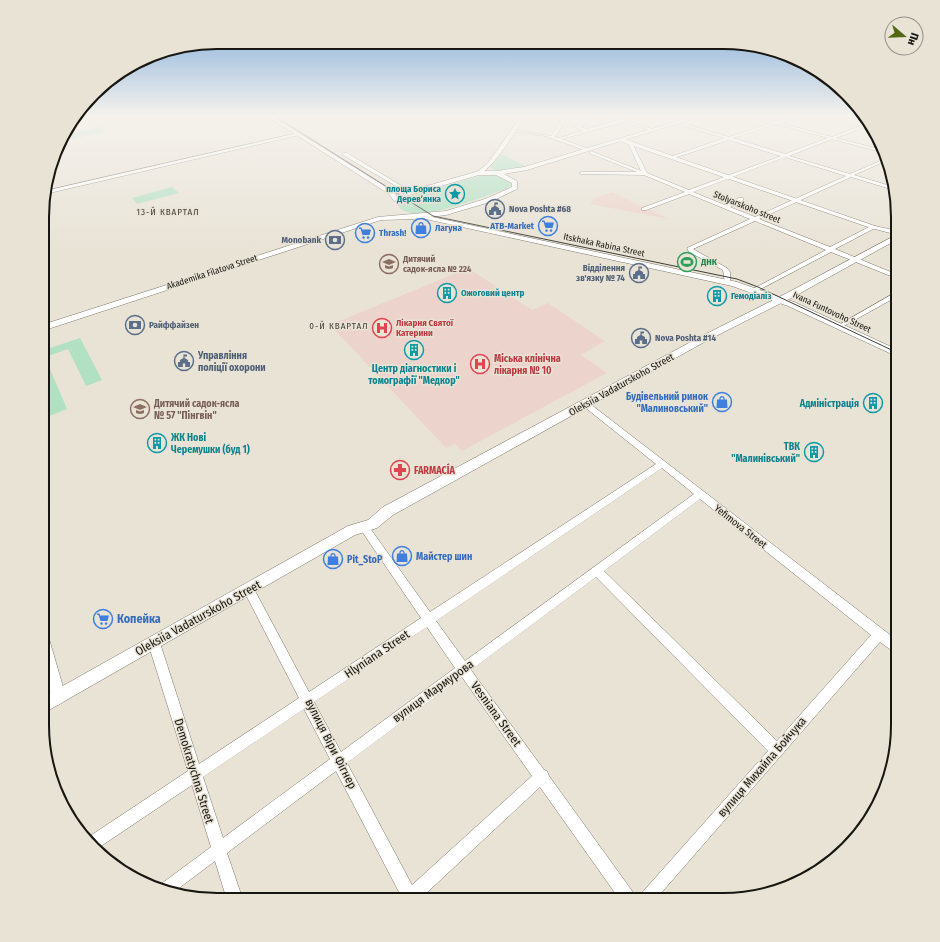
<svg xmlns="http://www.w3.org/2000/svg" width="940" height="942" font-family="'Fira Sans Condensed',sans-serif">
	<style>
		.industrial { fill: #ecd4cb }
		.medical { fill: #ecd4cc }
		.green { fill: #b1e0c3 }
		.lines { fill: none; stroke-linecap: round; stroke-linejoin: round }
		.minor-casing { stroke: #7c776b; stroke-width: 1 }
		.tertiary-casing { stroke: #7c776b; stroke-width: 1 }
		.secondary-casing { stroke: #7c776b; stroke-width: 1 }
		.minor { fill: #fff; fill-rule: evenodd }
		.tertiary { fill: #fff; fill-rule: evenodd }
		.secondary { fill: #fff; fill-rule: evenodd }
		.tram { stroke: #3f3d37; stroke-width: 1 }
		.labels { text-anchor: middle; stroke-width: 3; stroke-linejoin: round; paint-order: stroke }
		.far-culture-label { font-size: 9px; font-weight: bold; fill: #0d838f; stroke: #e9e3d6; text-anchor: start }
		.far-street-label { font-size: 9px; fill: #171611; stroke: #e9e3d6 }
		.far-service-label { font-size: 9px; font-weight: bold; fill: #4e5e75; stroke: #e9e3d6; text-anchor: start }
		.far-neighbourhood-label { font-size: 9px; letter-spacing: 1px; fill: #454035; stroke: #e9e3d6 }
		.far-shop-label { font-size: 9px; font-weight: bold; fill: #366cbe; stroke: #e9e3d6; text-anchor: start }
		.far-education-label { font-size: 9px; font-weight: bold; fill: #785e54; stroke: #e9e3d6; text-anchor: start }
		.far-leisure-label { font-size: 9px; font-weight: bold; fill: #27864d; stroke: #e9e3d6; text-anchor: start }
		.far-health-label { font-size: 9px; font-weight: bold; fill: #be3a42; stroke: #e9e3d6; text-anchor: start }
		.service-label { font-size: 10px; font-weight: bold; fill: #4e5e75; stroke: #e9e3d6; text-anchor: start }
		.health-label { font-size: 10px; font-weight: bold; fill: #be3a42; stroke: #e9e3d6; text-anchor: start }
		.culture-label { font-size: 10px; font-weight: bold; fill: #0d838f; stroke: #e9e3d6; text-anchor: end }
		.street-label { font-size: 10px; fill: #171611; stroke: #e9e3d6 }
		.shop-label { font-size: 10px; font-weight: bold; fill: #366cbe; stroke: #e9e3d6; text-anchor: start }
		.education-label { font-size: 10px; font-weight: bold; fill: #785e54; stroke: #e9e3d6; text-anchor: start }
		.near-street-label { font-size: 12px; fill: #171611; stroke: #e9e3d6 }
		.near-shop-label { font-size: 12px; font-weight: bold; fill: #366cbe; stroke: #e9e3d6; text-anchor: start }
		.rim { fill: none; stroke: #171611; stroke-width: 2 }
	</style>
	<rect width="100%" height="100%" fill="#e9e3d6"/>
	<path class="industrial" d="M 613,192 L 641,206 L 669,219 L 590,204 L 595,198 Z"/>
	<path class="medical" d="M 468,268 L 532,310 L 548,303 L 605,341 L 581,355 L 607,373 L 462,451 L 455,444 L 446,448 L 330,325 Z"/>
	<g class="green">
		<path d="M 100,127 L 105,132 L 71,139 L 67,134 Z"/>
		<path d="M 501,154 L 526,166 L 510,171 L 493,170 L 491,166 Z"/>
		<path d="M 492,175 L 501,176 L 510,181 L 511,186 L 506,189 C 487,195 409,228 398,205 L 402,200 L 407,197 L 480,176 Z"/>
		<path d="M 172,187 L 179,193 L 137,204 L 132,198 Z"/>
		<path d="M 80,338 L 102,380 L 86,386 L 68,349 L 45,357 L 67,409 L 47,417 L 44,411 L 44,350 Z"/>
	</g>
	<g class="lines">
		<defs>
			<g id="minor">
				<path d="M 565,115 L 569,115 L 555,137 L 558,138 L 583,131 L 575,127 L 593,115 L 597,115 L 580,127 L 587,129 L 619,120 L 604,115 L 610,115 L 655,130 L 652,131 L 623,122 L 562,139 L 589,149 L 587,151 L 545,136 L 511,131 L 513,130 L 551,136 Z"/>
				<path d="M 654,115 L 660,115 L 680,122 L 677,123 Z"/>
				<path d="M 746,115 C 756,115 765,121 775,121 C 784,121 792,115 801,115 L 780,123 L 832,137 L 868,123 L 870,125 L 836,138 L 883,150 L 885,153 L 832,139 L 789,156 L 850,174 L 887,158 L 888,160 L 854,175 L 894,187 L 894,190 L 851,177 L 759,219 L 830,247 L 871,226 L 875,226 L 875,228 L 835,249 L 898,275 L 898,279 L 831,252 L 757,291 L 753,291 L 753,289 L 826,250 L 755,221 L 693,249 L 727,268 L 730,272 L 730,282 L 725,283 L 723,270 L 689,252 L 687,248 L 750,219 L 689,194 L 646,210 L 642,210 L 642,208 L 685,192 L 644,175 L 581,174 L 579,173 L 581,172 L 637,172 L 589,153 L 591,151 L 641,171 L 628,143 L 630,142 L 632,143 L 647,173 L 689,190 L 781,156 L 729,140 L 674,158 L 670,157 L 724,138 L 681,125 L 681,123 L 729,137 L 772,123 ZM 776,124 L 828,138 L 785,154 L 733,138 ZM 785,157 L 846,176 L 755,217 L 730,207 L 743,200 L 743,198 L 739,198 L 725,205 L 693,192 Z"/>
				<path d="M 298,133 L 299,135 L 45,194 L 45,191 Z"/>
				<path d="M 898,291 L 898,296 L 842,327 L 840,328 L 837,326 Z"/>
				<path d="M 585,400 L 898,641 L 898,655 L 880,642 L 655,900 L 620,900 L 540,787 L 419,900 L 399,900 L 401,896 L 336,771 L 227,853 L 243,900 L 227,900 L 215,861 L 175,891 L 159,887 L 161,884 L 211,847 L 192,785 L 98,848 L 87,838 L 188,771 L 148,643 L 150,639 L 154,637 L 158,639 L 160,643 L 199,764 L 299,698 L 245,593 L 244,590 L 245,587 L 249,585 L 253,587 L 309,692 L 421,618 L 361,530 L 359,527 L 361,524 L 364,523 L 367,524 L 430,612 L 656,464 L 582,405 L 581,403 ZM 662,468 L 694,494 L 465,661 L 436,621 ZM 700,499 L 871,635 L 777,741 L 604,571 ZM 596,577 L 768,751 L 640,895 L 638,900 L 635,895 L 549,776 L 547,771 L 544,770 L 471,670 ZM 427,627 L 455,668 L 341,752 L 314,702 ZM 462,677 L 532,776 L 412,885 L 347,763 ZM 304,709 L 330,759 L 223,838 L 203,777 Z"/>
			</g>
			<g id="tertiary">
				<path d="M 522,115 L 526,115 C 518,127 490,175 477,174 L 477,172 L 488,163 Z"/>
				<path d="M 841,115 L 867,119 L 868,122 L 841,116 Z"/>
				<path d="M 621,138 L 875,226 L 898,231 L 898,235 L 871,228 L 619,141 Z"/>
				<path d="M 423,215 L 737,282 L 794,302 L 898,350 L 898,357 L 788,306 L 732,286 L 421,218 L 420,217 Z"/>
				<path d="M 43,635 L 48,637 L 50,642 L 66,697 L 63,702 L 58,705 L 53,702 L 43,668 Z"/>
			</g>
			<g id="secondary">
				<path d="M 265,115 L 270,115 L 394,192 L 399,200 L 394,201 L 389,194 Z"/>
				<path d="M 698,115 L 705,115 L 527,170 L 504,174 L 517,181 L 517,189 L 490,202 L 446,215 L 414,219 L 381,220 L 45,330 L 45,324 L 378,217 L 446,211 L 485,199 L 512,187 L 512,183 L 496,175 L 479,175 L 406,196 L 403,194 L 406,192 L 343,155 L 343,153 L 347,153 L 405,188 L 413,190 L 479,171 L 497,171 L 524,167 Z"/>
				<path d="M 898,234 L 898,239 L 793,297 L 708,340 L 393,515 L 377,528 L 355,535 L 42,714 L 43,697 L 348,526 L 368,520 L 383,507 L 702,336 L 787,293 Z"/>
			</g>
		</defs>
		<use href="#minor" class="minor-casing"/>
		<use href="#tertiary" class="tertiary-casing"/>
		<use href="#secondary" class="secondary-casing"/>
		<use href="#minor" class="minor"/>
		<use href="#tertiary" class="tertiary"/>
		<use href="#secondary" class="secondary"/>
		<path class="tram" d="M 273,115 L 433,216 L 737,279 L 758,287 L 898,353"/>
	</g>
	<linearGradient id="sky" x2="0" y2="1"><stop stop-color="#74a4d7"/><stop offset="0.47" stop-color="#f5f2ed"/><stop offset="1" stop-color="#f5f2ed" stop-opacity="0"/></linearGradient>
	<rect width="940" height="247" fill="url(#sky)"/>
	<defs>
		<symbol id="sight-ring" viewBox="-11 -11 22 22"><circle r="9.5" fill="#e9e3d6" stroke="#0f9aa8" stroke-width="1.5"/><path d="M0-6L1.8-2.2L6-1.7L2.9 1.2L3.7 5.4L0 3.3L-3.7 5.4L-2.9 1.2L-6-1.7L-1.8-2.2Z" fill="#0f9aa8"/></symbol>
		<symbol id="civic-ring" viewBox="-11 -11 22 22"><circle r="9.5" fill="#e9e3d6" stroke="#5c6f8a" stroke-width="1.5"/><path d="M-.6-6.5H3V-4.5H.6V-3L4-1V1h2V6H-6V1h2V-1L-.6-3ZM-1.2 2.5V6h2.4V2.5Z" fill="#5c6f8a"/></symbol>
		<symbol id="supermarket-ring" viewBox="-11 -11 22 22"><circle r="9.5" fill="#e9e3d6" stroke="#3f7fe0" stroke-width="1.5"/><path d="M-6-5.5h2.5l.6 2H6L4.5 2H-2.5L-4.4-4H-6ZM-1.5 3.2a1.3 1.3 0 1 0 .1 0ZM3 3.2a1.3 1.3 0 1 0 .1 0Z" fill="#3f7fe0"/></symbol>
		<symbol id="shop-ring" viewBox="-11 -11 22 22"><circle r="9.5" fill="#e9e3d6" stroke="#3f7fe0" stroke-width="1.5"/><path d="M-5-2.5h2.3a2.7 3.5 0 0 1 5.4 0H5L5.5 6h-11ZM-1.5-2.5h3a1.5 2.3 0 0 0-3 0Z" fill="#3f7fe0"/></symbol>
		<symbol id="bank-ring" viewBox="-11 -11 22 22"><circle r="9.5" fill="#e9e3d6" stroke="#5c6f8a" stroke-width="1.5"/><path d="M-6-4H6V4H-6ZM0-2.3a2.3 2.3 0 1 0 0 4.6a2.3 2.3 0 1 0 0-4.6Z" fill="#5c6f8a"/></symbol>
		<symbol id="stadium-ring" viewBox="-11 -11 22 22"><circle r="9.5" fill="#e9e3d6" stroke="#2e9e5b" stroke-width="1.5"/><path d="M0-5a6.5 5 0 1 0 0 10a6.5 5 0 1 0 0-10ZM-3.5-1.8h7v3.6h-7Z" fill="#2e9e5b"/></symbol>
		<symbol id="school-ring" viewBox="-11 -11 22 22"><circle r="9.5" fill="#e9e3d6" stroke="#8d6e63" stroke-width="1.5"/><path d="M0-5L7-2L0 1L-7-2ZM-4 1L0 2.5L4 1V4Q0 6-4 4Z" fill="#8d6e63"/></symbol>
		<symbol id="building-ring" viewBox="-11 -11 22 22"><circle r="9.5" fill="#e9e3d6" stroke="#0f9aa8" stroke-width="1.5"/><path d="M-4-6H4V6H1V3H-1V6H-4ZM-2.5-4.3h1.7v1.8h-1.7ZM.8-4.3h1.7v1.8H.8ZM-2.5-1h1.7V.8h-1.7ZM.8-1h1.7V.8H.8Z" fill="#0f9aa8"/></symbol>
		<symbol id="hospital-ring" viewBox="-11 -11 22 22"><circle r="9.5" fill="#e9e3d6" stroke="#e0444e" stroke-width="1.5"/><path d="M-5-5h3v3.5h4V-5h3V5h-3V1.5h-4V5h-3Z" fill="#e0444e"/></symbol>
		<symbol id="pharmacy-ring" viewBox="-11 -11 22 22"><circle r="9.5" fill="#e9e3d6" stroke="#e0444e" stroke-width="1.5"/><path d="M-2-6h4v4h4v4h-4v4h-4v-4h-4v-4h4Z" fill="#e0444e"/></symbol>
	</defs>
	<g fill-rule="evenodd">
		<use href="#sight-ring" x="444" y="183" width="22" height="22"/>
		<use href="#civic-ring" x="484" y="198" width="22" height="22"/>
		<use href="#supermarket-ring" x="537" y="215" width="22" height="22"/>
		<use href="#shop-ring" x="410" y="217" width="22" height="22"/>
		<use href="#supermarket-ring" x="354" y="222" width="22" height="22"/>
		<use href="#bank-ring" x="324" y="229" width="22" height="22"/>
		<use href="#stadium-ring" x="676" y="251" width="22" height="22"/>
		<use href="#school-ring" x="378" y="253" width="22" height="22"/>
		<use href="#civic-ring" x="628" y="262" width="22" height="22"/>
		<use href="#building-ring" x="436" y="282" width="22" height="22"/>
		<use href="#building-ring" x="706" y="285" width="22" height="22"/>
		<use href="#bank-ring" x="124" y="314" width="22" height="22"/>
		<use href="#hospital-ring" x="371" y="317" width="22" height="22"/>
		<use href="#civic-ring" x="630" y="327" width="22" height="22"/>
		<use href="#building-ring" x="403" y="339" width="22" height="22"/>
		<use href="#civic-ring" x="173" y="350" width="22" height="22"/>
		<use href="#hospital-ring" x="469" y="353" width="22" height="22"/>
		<use href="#shop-ring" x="711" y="391" width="22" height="22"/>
		<use href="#building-ring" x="862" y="392" width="22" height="22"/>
		<use href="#school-ring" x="129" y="398" width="22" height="22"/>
		<use href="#building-ring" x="146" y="432" width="22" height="22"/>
		<use href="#building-ring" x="803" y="441" width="22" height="22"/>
		<use href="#pharmacy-ring" x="389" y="459" width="22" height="22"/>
		<use href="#shop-ring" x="391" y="545" width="22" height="22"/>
		<use href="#shop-ring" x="322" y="548" width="22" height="22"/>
		<use href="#supermarket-ring" x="92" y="608" width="22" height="22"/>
	</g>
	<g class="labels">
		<g class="far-culture-label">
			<text x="441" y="192" text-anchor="end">площа Бориса<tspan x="441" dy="10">Деревʼянка</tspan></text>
			<text x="461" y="296">Ожоговий центр</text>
			<text x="731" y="299">Гемодіаліз</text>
		</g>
		<g class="far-street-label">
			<text transform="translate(747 207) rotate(22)" y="3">Stolyarskoho street</text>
			<text transform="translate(604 245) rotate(12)" y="3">Itskhaka Rabina Street</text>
			<text transform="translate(212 272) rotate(-18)" y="3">Akademika Filatova Street</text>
			<text transform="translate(832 312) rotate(25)" y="3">Ivana Funtovoho Street</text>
		</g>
		<g class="far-service-label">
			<text x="509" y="212">Nova Poshta #68</text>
			<text x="321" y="243" text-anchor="end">Monobank</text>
			<text x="625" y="271" text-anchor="end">Відділення<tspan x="625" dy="10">зв'язку № 74</tspan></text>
			<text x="149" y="328">Райффайзен</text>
			<text x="655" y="341">Nova Poshta #14</text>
		</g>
		<g class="far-neighbourhood-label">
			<text x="168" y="215">13-Й КВАРТАЛ</text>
			<text x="339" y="329">0-Й КВАРТАЛ</text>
		</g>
		<g class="far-shop-label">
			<text x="534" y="229" text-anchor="end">ATB-Market</text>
			<text x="435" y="231">Лагуна</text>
			<text x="379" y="236">Thrash!</text>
		</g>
		<g class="far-education-label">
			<text x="403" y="262">Дитячий<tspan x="403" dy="10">садок-ясла № 224</tspan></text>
		</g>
		<g class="far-leisure-label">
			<text x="701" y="265">ДНК</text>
		</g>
		<g class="far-health-label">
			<text x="396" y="326">Лікарня Святої<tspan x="396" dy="10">Катерини</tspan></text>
		</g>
		<g class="service-label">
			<text x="198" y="359">Управління<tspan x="198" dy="12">поліції охорони</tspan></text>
		</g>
		<g class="health-label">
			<text x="494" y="362">Міська клінічна<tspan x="494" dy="12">лікарня № 10</tspan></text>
			<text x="414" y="474">FARMACÍA</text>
		</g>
		<g class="culture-label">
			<text x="414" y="372" text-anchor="middle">Центр діагностики і<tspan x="414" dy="12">томографії "Медкор"</tspan></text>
			<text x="859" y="407">Адміністрація</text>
			<text x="171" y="441" text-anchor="start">ЖК Нові<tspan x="171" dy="12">Черемушки (буд 1)</tspan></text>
			<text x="800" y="450">ТВК<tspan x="800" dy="12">"Малинівський"</tspan></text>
		</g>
		<g class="street-label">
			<text transform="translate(621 384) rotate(-29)" y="4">Oleksiia Vadaturskoho Street</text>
			<text transform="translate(741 526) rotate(38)" y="4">Yefimova Street</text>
		</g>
		<g class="shop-label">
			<text x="708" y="400" text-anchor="end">Будівельний ринок<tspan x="708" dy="12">"Малиновський"</tspan></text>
			<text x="416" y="560">Майстер шин</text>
			<text x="347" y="563">Pit_StoP</text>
		</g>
		<g class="education-label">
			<text x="154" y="407">Дитячий садок-ясла<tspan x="154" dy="12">№ 57 "Пінгвін"</tspan></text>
		</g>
		<g class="near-street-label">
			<text transform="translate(198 618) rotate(-29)" y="4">Oleksiia Vadaturskoho Street</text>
			<text transform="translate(377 654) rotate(-34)" y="4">Hlyniana Street</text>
			<text transform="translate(433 691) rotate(-36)" y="4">вулиця Мармурова</text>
			<text transform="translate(496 714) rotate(54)" y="4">Vesniana Street</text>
			<text transform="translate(331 744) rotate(63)" y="4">вулиця Віри Фігнер</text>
			<text transform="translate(762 767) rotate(-49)" y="4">вулиця Михайла Бойчука</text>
			<text transform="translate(194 771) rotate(73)" y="4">Demokratychna Street</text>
		</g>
		<g class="near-shop-label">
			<text x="117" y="623">Копейка</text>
		</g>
	</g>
	<path d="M0 0H940V942H0ZM217 49H723A168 168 0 0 1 891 217V725A168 168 0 0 1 723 893H217A168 168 0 0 1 49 725V217A168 168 0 0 1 217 49Z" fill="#e9e3d6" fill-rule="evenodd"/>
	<path class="rim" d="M217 49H723A168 168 0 0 1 891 217V725A168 168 0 0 1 723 893H217A168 168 0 0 1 49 725V217A168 168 0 0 1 217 49Z"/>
	<g transform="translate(904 36) rotate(109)"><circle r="19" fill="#e9e3d6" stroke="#959187"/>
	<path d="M0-3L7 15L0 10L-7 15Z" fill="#536713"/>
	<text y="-6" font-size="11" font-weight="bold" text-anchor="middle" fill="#171611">Пн</text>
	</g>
</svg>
